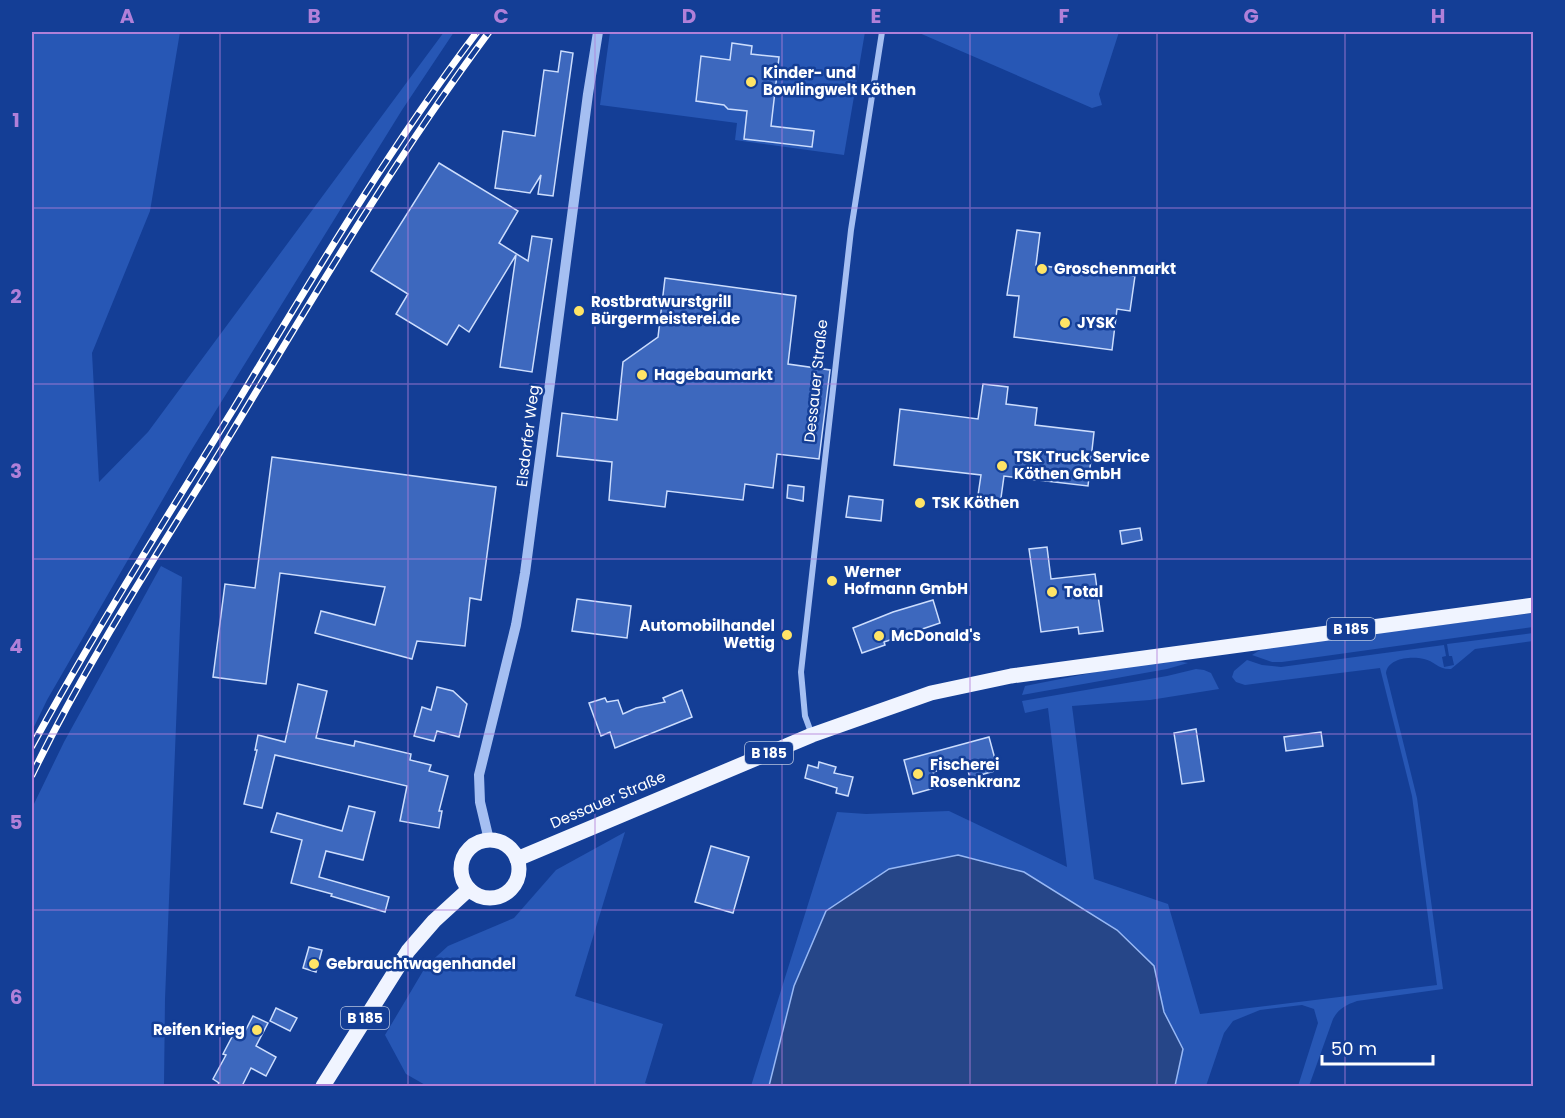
<svg xmlns="http://www.w3.org/2000/svg" width="1565" height="1118" font-family="Poppins,sans-serif">
	<style>
		.green { fill: #2757b5 }
		.water { fill: #264688; stroke: #97b8f5; stroke-width: 1.5 }
		.building { fill: #3d68be; stroke: #ccddfd; stroke-width: 1.5 }
		.lines { fill: none; stroke-linecap: round; stroke-linejoin: round }
		.minor { stroke: #a5bff2; stroke-width: 6 }
		.tertiary { stroke: #a5bff2; stroke-width: 10 }
		.primary { stroke: #f0f4ff; stroke-width: 15 }
		.rail-casing { stroke: #fff; stroke-width: 7 }
		.rail { stroke: #143e96; stroke-width: 4.5; stroke-dasharray: 14; stroke-linecap: butt }
		.grid { fill: none; stroke: #b080d9; stroke-width: 1.5; stroke-opacity: 0.55 }
		.poi-dot { fill: #ffe466; stroke: #143e96; stroke-width: 2 }
		.labels { text-anchor: middle; stroke-width: 5; stroke-linejoin: round; paint-order: stroke }
		.shield { fill: #143e96; stroke: #b8c5e0; stroke-width: 1.5 }
		.shield-label { font-size: 14px; font-weight: bold; fill: #fff }
		.poi-label { font-size: 15px; font-weight: bold; fill: #fff; stroke: #143e96; text-anchor: start }
		.street-label { font-size: 15px; fill: #fff; stroke: #143e96 }
		.neatline { fill: none; stroke: #b080d9; stroke-width: 2 }
		.grid-label { font-size: 20px; text-anchor: middle; font-weight: bold; fill: #b080d9 }
	</style>
	<rect width="100%" height="100%" fill="#143e96"/>
	<g class="green">
		<path d="M 32,32 L 180,32 L 150,211 L 92,353 L 99,482 L 148,432 L 444,32 L 454,32 L 402,110 L 189,454 L 47,700 L 32,731 Z"/>
		<path d="M 610,32 L 865,32 L 844,155 L 735,140 L 737,123 L 600,105 Z"/>
		<path d="M 917,32 L 1119,32 L 1099,94 L 1102,105 L 1092,108 Z"/>
		<path d="M 161,566 L 182,577 L 165,999 L 164,1086 L 32,1086 L 32,808 L 64,742 Z"/>
		<path d="M 1533,613 L 1533,627 L 1282,662 L 1272,662 L 1252,655 L 1260,650 L 1273,647 Z"/>
		<path d="M 1533,633 L 1533,641 L 1475,649 L 1451,669 C 1439,670 1434,661 1424,659 C 1411,656 1388,658 1386,673 L 1417,798 L 1443,989 L 1357,1001 C 1346,1005 1339,1008 1333,1019 L 1309,1086 L 1298,1086 L 1318,1023 L 1314,1009 L 1302,1005 L 1260,1010 L 1233,1021 L 1224,1033 L 1206,1086 L 1175,1086 L 1183,1049 L 1164,1012 L 1154,966 L 1117,930 L 1024,872 L 958,855 L 794,986 L 769,1086 L 751,1086 L 837,812 L 866,814 L 949,811 L 1067,867 L 1048,708 L 1025,713 L 1022,701 L 1167,676 L 1196,669 L 1204,670 L 1211,673 L 1219,689 L 1150,700 L 1072,706 L 1094,879 L 1168,904 L 1200,1014 L 1437,985 L 1412,796 L 1380,668 L 1245,685 L 1236,682 L 1232,677 L 1234,671 L 1247,660 L 1262,665 L 1281,667 L 1444,645 L 1446,656 L 1442,657 L 1444,667 L 1454,665 L 1452,656 L 1449,656 L 1447,644 Z"/>
		<path d="M 1177,661 L 1188,663 L 1167,669 L 1022,695 L 1025,686 L 1121,667 Z"/>
		<path d="M 625,832 L 575,996 L 663,1024 L 645,1083 L 654,1086 L 427,1086 L 406,1074 L 385,1035 L 426,966 L 448,946 L 514,918 L 556,870 Z"/>
	</g>
	<path class="water" d="M 958,855 L 1024,872 L 1117,930 L 1154,966 L 1164,1012 L 1183,1049 L 1175,1086 L 769,1086 L 794,986 L 826,911 L 889,869 Z"/>
	<g class="building">
		<path d="M 732,43 L 752,46 L 751,54 L 779,57 L 771,126 L 814,131 L 812,147 L 744,139 L 747,111 L 728,109 L 724,105 L 696,101 L 701,56 L 730,60 Z"/>
		<path d="M 561,51 L 573,53 L 553,196 L 538,194 L 541,175 L 530,193 L 495,188 L 503,131 L 535,136 L 544,70 L 558,72 Z"/>
		<path d="M 439,163 L 518,211 L 499,243 L 528,261 L 532,236 L 552,239 L 532,372 L 500,367 L 516,255 L 469,332 L 459,325 L 447,345 L 396,314 L 408,294 L 371,271 Z"/>
		<path d="M 1017,230 L 1040,233 L 1036,265 L 1099,273 L 1100,264 L 1121,266 L 1120,274 L 1135,276 L 1130,311 L 1117,309 L 1112,350 L 1014,337 L 1019,296 L 1007,295 Z"/>
		<path d="M 665,278 L 796,296 L 788,364 L 830,370 L 819,459 L 777,454 L 773,488 L 745,484 L 743,500 L 667,491 L 665,507 L 609,500 L 612,462 L 557,456 L 562,413 L 617,420 L 623,362 L 658,337 Z"/>
		<path d="M 983,384 L 1008,387 L 1006,404 L 1037,408 L 1035,425 L 1094,432 L 1088,486 L 1004,476 L 1000,505 L 977,502 L 981,475 L 894,465 L 900,409 L 978,419 Z"/>
		<path d="M 272,457 L 496,487 L 481,600 L 470,598 L 465,646 L 417,641 L 412,659 L 315,633 L 321,611 L 375,625 L 385,587 L 280,573 L 266,684 L 213,677 L 225,584 L 255,588 Z"/>
		<path d="M 788,485 L 804,487 L 803,501 L 787,498 Z"/>
		<path d="M 849,496 L 883,500 L 881,521 L 846,517 Z"/>
		<path d="M 1140,528 L 1142,540 L 1122,544 L 1120,531 Z"/>
		<path d="M 1047,547 L 1051,579 L 1095,574 L 1103,631 L 1079,634 L 1078,627 L 1041,632 L 1029,549 Z"/>
		<path d="M 577,599 L 631,606 L 627,638 L 572,631 Z"/>
		<path d="M 933,600 L 940,623 L 884,642 L 885,645 L 862,653 L 853,628 L 893,612 Z"/>
		<path d="M 298,684 L 327,691 L 316,738 L 354,746 L 355,741 L 411,754 L 410,760 L 431,765 L 429,771 L 448,776 L 439,811 L 442,811 L 439,828 L 400,821 L 407,786 L 275,755 L 262,808 L 244,804 L 257,750 L 255,750 L 258,735 L 285,742 Z"/>
		<path d="M 437,687 L 453,691 L 467,704 L 459,737 L 437,731 L 434,741 L 414,736 L 422,707 L 431,710 Z"/>
		<path d="M 682,690 L 692,717 L 615,748 L 610,732 L 601,736 L 589,703 L 605,698 L 607,702 L 618,700 L 623,714 L 636,708 L 665,702 L 663,698 Z"/>
		<path d="M 1196,729 L 1204,781 L 1182,784 L 1174,733 Z"/>
		<path d="M 1321,732 L 1323,746 L 1286,751 L 1284,737 Z"/>
		<path d="M 989,737 L 998,770 L 970,778 L 966,763 L 933,772 L 938,787 L 913,794 L 904,760 Z"/>
		<path d="M 819,762 L 836,767 L 834,773 L 853,777 L 848,796 L 836,793 L 837,788 L 805,778 L 808,765 L 818,768 Z"/>
		<path d="M 349,806 L 375,812 L 363,860 L 326,851 L 319,877 L 389,897 L 385,912 L 331,896 L 332,894 L 291,883 L 302,840 L 271,832 L 277,813 L 342,831 Z"/>
		<path d="M 711,846 L 749,857 L 733,913 L 695,902 Z"/>
		<path d="M 309,947 L 322,950 L 316,972 L 303,968 Z"/>
		<path d="M 276,1008 L 297,1018 L 290,1031 L 270,1021 Z"/>
		<path d="M 253,1016 L 268,1023 L 256,1046 L 276,1057 L 266,1076 L 251,1068 L 242,1086 L 217,1086 L 219,1083 L 213,1079 L 226,1055 L 223,1054 L 233,1035 L 241,1039 Z"/>
	</g>
	<g class="lines">
		<path class="minor" d="M 812,735 L 805,716 L 801,672 L 851,230 L 882,32"/>
		<path class="tertiary" d="M 489,840 L 480,802 L 479,775 L 516,625 L 525,573 L 588,94 L 598,32"/>
		<g class="primary">
			<circle cx="490" cy="869" r="29"/>
			<path d="M 517,859 L 812,735 L 931,693 L 1011,676 L 1534,605"/>
			<path d="M 323,1086 L 408,951 L 434,921 L 469,889"/>
		</g>
		<defs>
			<g id="rail">
				<path d="M 32,746 C 95,631 165,520 234,408 C 311,280 387,151 477,32"/>
				<path d="M 32,775 C 87,661 157,555 223,447 C 308,306 391,164 489,32"/>
			</g>
		</defs>
		<use href="#rail" class="rail-casing"/>
		<use href="#rail" class="rail"/>
	</g>
	<path class="grid" d="M 220,32 L 220,1086M 408,32 L 408,1086M 595,32 L 595,1086M 782,32 L 782,1086M 970,32 L 970,1086M 1157,32 L 1157,1086M 1345,32 L 1345,1086M 32,208 L 1534,208M 32,384 L 1534,384M 32,559 L 1534,559M 32,734 L 1534,734M 32,910 L 1534,910"/>
	<g class="poi-dot">
		<circle cx="751" cy="82" r="6"/>
		<circle cx="1042" cy="269" r="6"/>
		<circle cx="579" cy="311" r="6"/>
		<circle cx="1065" cy="323" r="6"/>
		<circle cx="642" cy="375" r="6"/>
		<circle cx="1002" cy="466" r="6"/>
		<circle cx="920" cy="503" r="6"/>
		<circle cx="832" cy="581" r="6"/>
		<circle cx="1052" cy="592" r="6"/>
		<circle cx="787" cy="635" r="6"/>
		<circle cx="879" cy="636" r="6"/>
		<circle cx="918" cy="774" r="6"/>
		<circle cx="314" cy="964" r="6"/>
		<circle cx="257" cy="1030" r="6"/>
	</g>
	<g class="labels">
		<g class="shield">
			<rect x="1327" y="618" width="48" height="22" rx="4.5"/>
			<rect x="745" y="742" width="48" height="22" rx="4.5"/>
			<rect x="341" y="1007" width="48" height="22" rx="4.5"/>
		</g>
		<g class="shield-label">
			<text x="1351" y="634">B 185</text>
			<text x="769" y="758">B 185</text>
			<text x="365" y="1023">B 185</text>
		</g>
		<g class="poi-label">
			<text x="763" y="78">Kinder- und<tspan x="763" dy="17">Bowlingwelt Köthen</tspan></text>
			<text x="1054" y="274">Groschenmarkt</text>
			<text x="591" y="307">Rostbratwurstgrill<tspan x="591" dy="17">Bürgermeisterei.de</tspan></text>
			<text x="1077" y="328">JYSK</text>
			<text x="654" y="380">Hagebaumarkt</text>
			<text x="1014" y="462">TSK Truck Service<tspan x="1014" dy="17">Köthen GmbH</tspan></text>
			<text x="932" y="508">TSK Köthen</text>
			<text x="844" y="577">Werner<tspan x="844" dy="17">Hofmann GmbH</tspan></text>
			<text x="1064" y="597">Total</text>
			<text x="775" y="631" text-anchor="end">Automobilhandel<tspan x="775" dy="17">Wettig</tspan></text>
			<text x="891" y="641">McDonald's</text>
			<text x="930" y="770">Fischerei<tspan x="930" dy="17">Rosenkranz</tspan></text>
			<text x="326" y="969">Gebrauchtwagenhandel</text>
			<text x="245" y="1035" text-anchor="end">Reifen Krieg</text>
		</g>
		<g class="street-label">
			<text transform="translate(816 381) rotate(-84)" y="5">Dessauer Straße</text>
			<text transform="translate(528 436) rotate(-83)" y="5">Elsdorfer Weg</text>
			<text transform="translate(608 800) rotate(-23)" y="5">Dessauer Straße</text>
		</g>
	</g>
	<rect width="1565" height="1118" fill="none" stroke="#143e96" stroke-width="66"/>
	<path d="M1322 1055v9h111v-9" fill="none" stroke="#ffffff" stroke-width="3"/>
	<text x="1331" y="1055" font-size="18" fill="#ffffff" stroke="#143e96" stroke-width="4.5" paint-order="stroke">50 m</text>
	<rect x="33" y="33" width="1499" height="1052" class="neatline"/>
	<g class="grid-label">
		<text x="127" y="23">A</text>
		<text x="314" y="23">B</text>
		<text x="501" y="23">C</text>
		<text x="689" y="23">D</text>
		<text x="876" y="23">E</text>
		<text x="1064" y="23">F</text>
		<text x="1251" y="23">G</text>
		<text x="1438" y="23">H</text>
		<text x="16" y="127">1</text>
		<text x="16" y="303">2</text>
		<text x="16" y="478">3</text>
		<text x="16" y="653">4</text>
		<text x="16" y="829">5</text>
		<text x="16" y="1004">6</text>
	</g>
</svg>
